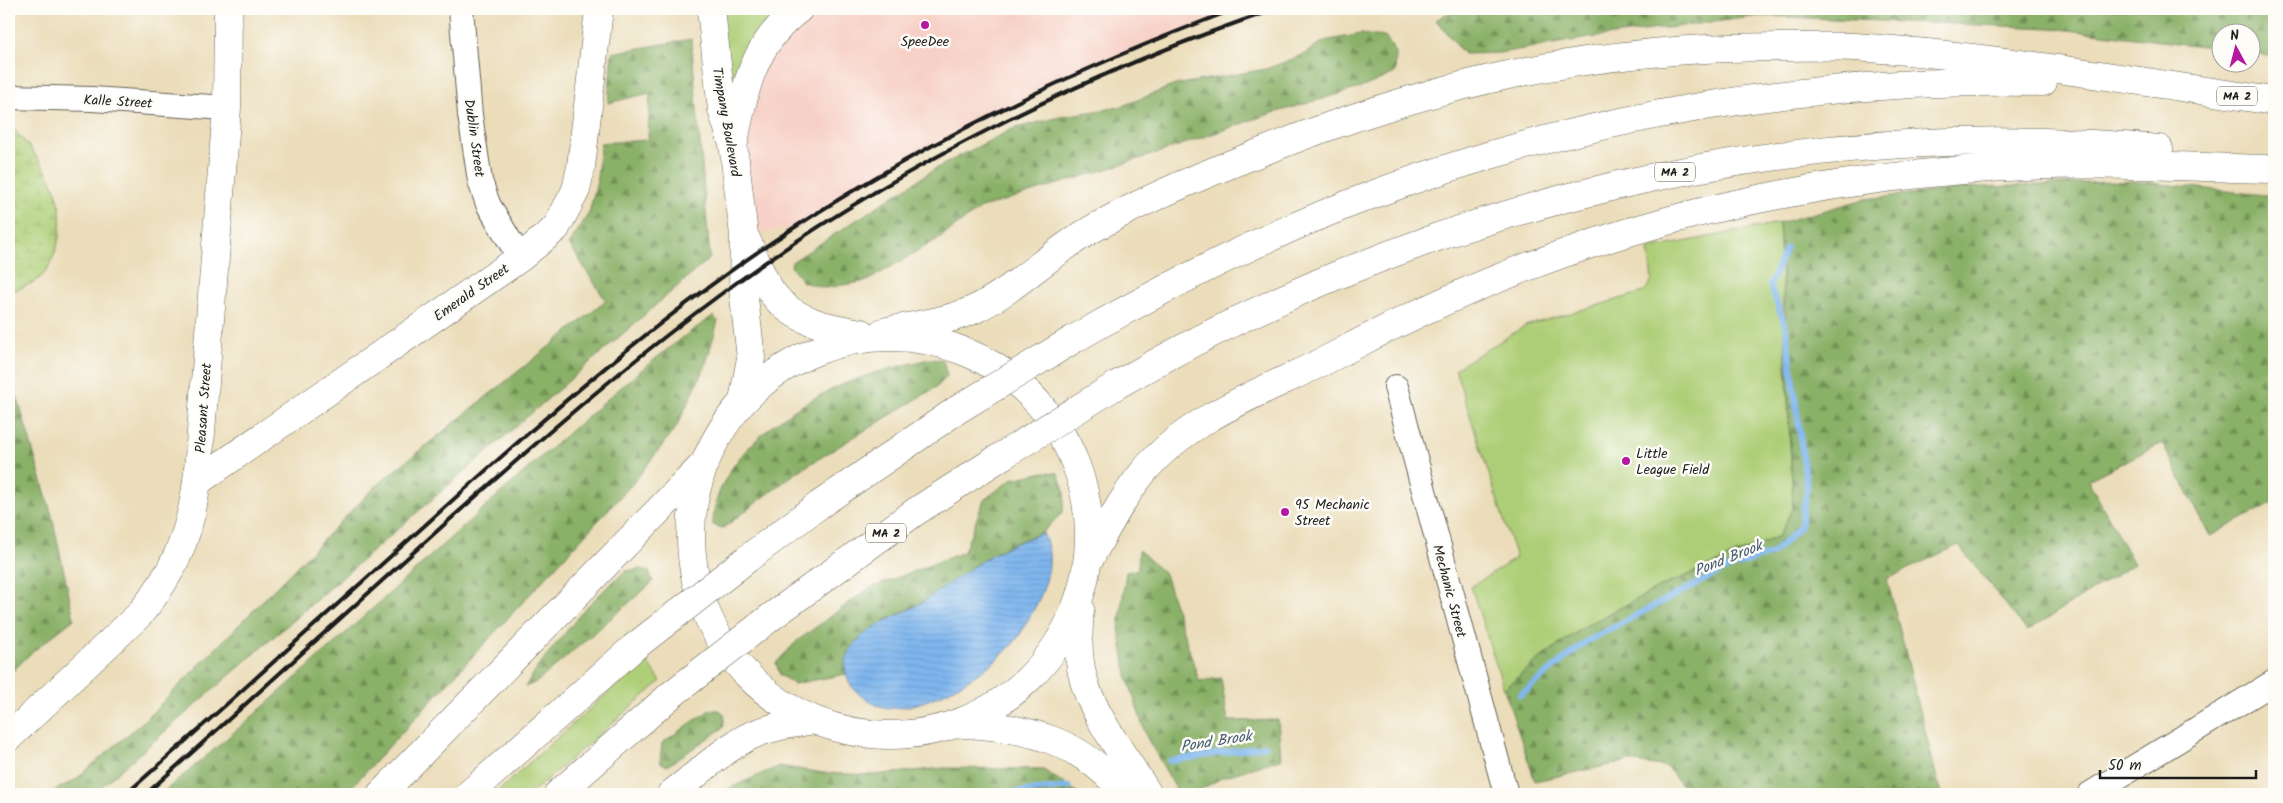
<svg xmlns="http://www.w3.org/2000/svg" width="2283" height="803" font-family="Kalam,sans-serif">
	<style>
		.built { fill: #f7d1c7 }
		.grass { fill: #adce76; stroke: #647549 }
		.forest { fill: url(#forest-firs); stroke: #536642 }
		.wetland { fill: url(#wetland-marsh); stroke: #647549 }
		.water { fill: url(#water-rules); stroke: #4e6985 }
		.lines { fill: none; stroke-linecap: round; stroke-linejoin: round }
		.stream { stroke: #7fb6ee; stroke-width: 6 }
		.street-casing { stroke: #646053; stroke-width: 26 }
		.secondary-casing { stroke: #646053; stroke-width: 29 }
		.highway-casing { stroke: #646053; stroke-width: 29 }
		.street { stroke: #fff; stroke-width: 24 }
		.secondary { stroke: #fff; stroke-width: 28 }
		.highway { stroke: #fff; stroke-width: 28 }
		.rail { stroke: #1c1c1c; stroke-width: 4 }
		.highway-bridge-casing { stroke: #646053; stroke-width: 29; stroke-linecap: butt }
		.highway-bridge { stroke: #fff; stroke-width: 28 }
		.poi-dot { fill: #b5179e; stroke: #fdfcf7; stroke-width: 2 }
		.labels { text-anchor: middle; stroke-width: 5; stroke-linejoin: round; paint-order: stroke }
		.shield { fill: #fdfcf7; stroke: #605f5e; stroke-width: 1 }
		.shield-label { font-size: 12px; font-weight: bold; fill: #1c1c1c }
		.poi-label { font-size: 14px; fill: #1c1c1c; stroke: #fdfcf7; text-anchor: start }
		.street-label { font-size: 14px; fill: #1c1c1c; stroke: #fdfcf7 }
		.water-label { font-size: 15px; font-style: italic; fill: #445a70; stroke: #fdfcf7 }
	</style>
	<defs>
		<pattern id="forest-firs" width="22" height="20" patternUnits="userSpaceOnUse" patternTransform="scale(1.25)"><rect width="22" height="20" fill="#8ab167"/><path d="M5 1l3.5 6h-7zM16 11l3.5 6h-7z" fill="#708f54"/></pattern>
		<pattern id="wetland-marsh" width="20" height="14" patternUnits="userSpaceOnUse" patternTransform="scale(1.25)"><rect width="20" height="14" fill="#adce76"/><path d="M1 5h8M5 5V1M11 12h8M15 12V8" fill="none" stroke="#94b066"/></pattern>
		<pattern id="water-rules" width="6" height="5" patternUnits="userSpaceOnUse" patternTransform="scale(1.25)"><rect width="6" height="5" fill="#7fb6ee"/><path d="M0 2.5h6" fill="none" stroke="#6d9ccc"/></pattern>
	</defs>
	<rect width="100%" height="100%" fill="#fdfcf7"/>
	<filter id="ink" filterUnits="userSpaceOnUse"><feTurbulence type="fractalNoise" baseFrequency=".02" numOctaves="2"/><feDisplacementMap in="SourceGraphic" scale="10" xChannelSelector="R" yChannelSelector="G"/><feConvolveMatrix kernelMatrix="1 2 1 2 8 2 1 2 1" color-interpolation-filters="sRGB"/></filter>
	<filter id="wash" filterUnits="userSpaceOnUse"><feTurbulence type="fractalNoise" baseFrequency=".0096" numOctaves="4" result="noise"/><feDisplacementMap in="SourceGraphic" scale="20" xChannelSelector="R" yChannelSelector="G"/><feGaussianBlur stdDeviation="1.12" result="paint"/><feColorMatrix in="noise" values="0 0 0 0 0 0 0 0 0 0 0 0 0 0 0 0 0 1.4 0 .05"/><feComposite in="paint" operator="in"/></filter>
	<g filter="url(#wash)">
		<rect width="100%" height="100%" fill="#ebddba"/>
		<path class="built" d="M 712,9 L 1235,9 L 1102,61 L 1037,91 L 913,156 L 793,228 L 744,235 Z"/>
		<g class="grass">
			<path d="M 719,9 L 784,9 L 742,61 L 736,73 L 726,75 Z"/>
			<path d="M 1779,223 L 1793,507 L 1779,536 L 1658,588 L 1587,625 L 1539,659 L 1504,689 L 1471,587 L 1516,558 L 1455,369 L 1525,326 L 1644,292 L 1652,280 L 1648,249 Z"/>
			<path d="M 645,659 L 661,681 L 530,794 L 495,794 Z"/>
		</g>
		<g class="forest">
			<path d="M 1492,9 L 2274,9 L 2274,57 L 2251,53 L 2250,32 L 2220,32 L 2220,48 L 2051,28 L 1760,16 L 1589,38 L 1499,53 L 1464,54 L 1436,20 L 1448,13 Z"/>
			<path d="M 1361,34 L 1385,37 L 1396,53 L 1395,73 L 1363,87 L 1263,116 L 1158,153 L 981,208 L 936,240 L 867,281 L 825,288 L 803,282 L 791,266 L 792,262 L 935,169 L 1012,129 L 1064,116 L 1120,107 L 1175,85 L 1266,69 L 1303,55 L 1324,41 Z"/>
			<path d="M 691,39 L 710,258 L 93,794 L 48,794 L 75,780 L 147,718 L 379,483 L 606,301 L 569,244 L 589,213 L 596,186 L 601,143 L 648,140 L 650,93 L 608,103 L 612,53 Z"/>
			<path d="M 2133,181 L 2274,196 L 2274,502 L 2210,536 L 2162,443 L 2088,480 L 2134,564 L 2027,631 L 1958,545 L 1887,579 L 1941,794 L 1697,794 L 1681,785 L 1667,767 L 1629,761 L 1535,781 L 1504,689 L 1539,659 L 1587,625 L 1658,588 L 1779,536 L 1793,507 L 1785,309 L 1779,223 L 1865,199 L 1963,188 Z"/>
			<path d="M 713,316 L 718,321 L 705,367 L 677,426 L 634,482 L 345,794 L 161,794 C 289,689 408,574 532,465 C 591,414 648,360 713,316 Z"/>
			<path d="M 929,359 L 943,360 L 947,376 L 938,386 L 797,472 L 723,528 L 713,525 C 713,454 802,397 863,377 C 884,369 907,365 929,359 Z"/>
			<path d="M 9,369 L 52,516 L 74,619 L 31,653 L 9,675 Z"/>
			<path d="M 1044,472 L 1058,473 L 1065,493 L 1063,512 L 1043,532 L 1004,548 L 916,606 L 882,622 L 846,660 L 846,674 L 794,684 L 780,675 L 776,663 L 797,641 L 868,589 L 964,552 L 984,500 L 1012,479 Z"/>
			<path d="M 1139,550 L 1165,574 L 1199,681 L 1221,678 L 1228,721 L 1278,720 L 1281,759 L 1223,777 L 1193,794 L 1179,794 L 1146,736 L 1127,676 L 1119,628 L 1126,572 L 1138,569 Z"/>
			<path d="M 640,569 L 649,571 L 653,582 L 537,682 L 525,687 L 539,665 L 587,606 L 625,571 Z"/>
			<path d="M 710,710 L 720,710 L 725,716 L 723,728 L 667,766 L 660,762 L 662,743 Z"/>
			<path d="M 779,766 L 823,773 L 873,775 L 944,768 L 1042,769 L 1080,794 L 717,794 Z"/>
		</g>
		<path class="wetland" d="M 9,125 C 26,140 53,176 58,198 C 64,222 59,256 43,275 C 35,284 19,288 9,293 Z"/>
		<path class="water" d="M 1043,533 C 1057,561 1045,591 1029,618 C 1025,625 1021,634 1016,640 C 992,670 927,710 889,708 C 876,707 864,699 856,691 C 848,684 843,670 846,660 C 855,630 892,619 916,606 C 946,588 973,563 1005,548 C 1017,542 1030,538 1043,533 Z"/>
		<g class="lines">
			<g class="stream">
				<path d="M 1798,10 L 1798,9"/>
				<path d="M 1520,695 L 1587,641 L 1721,571 L 1773,553 L 1800,527 L 1807,488 L 1786,328 L 1770,285 L 1786,248"/>
				<path d="M 1170,761 L 1266,746"/>
				<path d="M 997,794 L 1069,787"/>
			</g>
		</g>
	</g>
	<g filter="url(#ink)">
		<g class="lines">
			<defs>
				<g id="street">
					<path d="M 461,9 L 470,115 L 480,181 L 488,204 L 520,258"/>
					<path d="M 9,97 L 92,99 L 227,108"/>
					<path d="M 1396,387 L 1506,794"/>
					<path d="M 2090,794 L 2274,682"/>
				</g>
				<g id="secondary">
					<path d="M 711,9 L 722,110 L 733,144 L 744,235 L 743,289 L 751,358 L 743,401"/>
					<path d="M 734,142 C 745,88 752,45 799,9"/>
					<path d="M 746,239 C 755,256 761,278 773,294 C 794,322 830,328 862,333"/>
					<circle cx="890" cy="536" r="199"/>
					<path d="M 197,482 L 520,258 L 556,228 L 576,190 L 581,167 L 599,9"/>
					<path d="M 1080,609 C 1078,633 1077,658 1084,681 C 1094,717 1128,761 1148,794"/>
					<path d="M 964,724 C 1029,727 1083,742 1125,794"/>
					<path d="M 9,737 L 139,615 C 175,572 189,537 197,482 L 227,108 L 228,9"/>
				</g>
				<g id="highway">
					<path d="M 883,332 C 913,325 947,322 975,309 C 1018,288 1053,250 1096,227 C 1151,196 1210,172 1269,149 C 1440,81 1596,47 1781,47 C 1805,47 1830,46 1854,47 C 1995,56 2134,81 2274,101"/>
					<path d="M 1074,339 C 1172,283 1272,232 1377,193 C 1590,113 1817,78 2043,82"/>
					<path d="M 1115,386 C 1431,201 1794,114 2159,149"/>
					<path d="M 1090,558 C 1107,528 1123,496 1145,470 C 1192,414 1271,389 1334,356 C 1556,236 1774,178 2026,166 C 2109,162 2192,167 2274,169"/>
					<path d="M 747,559 L 819,505 L 957,410"/>
					<path d="M 771,617 L 915,512 L 1005,454"/>
					<path d="M 381,794 L 701,467"/>
					<path d="M 469,794 L 633,648"/>
					<path d="M 558,794 L 671,695"/>
					<path d="M 671,794 C 696,776 724,748 752,735 C 770,727 790,724 809,721"/>
				</g>
			</defs>
			<use href="#street" class="street-casing"/>
			<use href="#secondary" class="secondary-casing"/>
			<use href="#highway" class="highway-casing"/>
			<use href="#street" class="street"/>
			<use href="#secondary" class="secondary"/>
			<use href="#highway" class="highway"/>
			<g class="rail">
				<path d="M 126,794 C 229,703 331,610 433,518 C 548,414 662,314 792,229 C 931,138 1080,67 1235,9"/>
				<path d="M 146,794 C 246,704 346,613 446,523 C 540,439 634,357 736,283 C 900,165 1085,73 1276,9"/>
			</g>
			<defs>
				<g id="highway-bridge">
					<path d="M 957,410 L 1074,339"/>
					<path d="M 1005,454 L 1115,386"/>
					<path d="M 633,648 L 747,559"/>
					<path d="M 671,695 L 771,617"/>
				</g>
			</defs>
			<use href="#highway-bridge" class="highway-bridge-casing"/>
			<use href="#highway-bridge" class="highway-bridge"/>
		</g>
	</g>
	<g class="poi-dot">
		<circle cx="925" cy="25" r="5"/>
		<circle cx="1626" cy="461" r="5"/>
		<circle cx="1285" cy="512" r="5"/>
	</g>
	<g class="labels">
		<g class="shield">
			<rect x="2217" y="86.5" width="40" height="19" rx="4"/>
			<rect x="1655" y="162.5" width="40" height="19" rx="4"/>
			<rect x="866" y="523.5" width="40" height="19" rx="4"/>
		</g>
		<g class="shield-label">
			<text x="2237" y="100">MA 2</text>
			<text x="1675" y="176">MA 2</text>
			<text x="886" y="537">MA 2</text>
		</g>
		<g class="poi-label">
			<text x="925" y="46" text-anchor="middle">SpeeDee</text>
			<text x="1636" y="458">Little<tspan x="1636" dy="16">League Field</tspan></text>
			<text x="1295" y="509">95 Mechanic<tspan x="1295" dy="16">Street</tspan></text>
		</g>
		<g class="street-label">
			<text transform="translate(118 101) rotate(3)" y="5">Kalle Street</text>
			<text transform="translate(727 122) rotate(80)" y="5">Timpany Boulevard</text>
			<text transform="translate(475 138) rotate(82)" y="5">Dublin Street</text>
			<text transform="translate(471 292) rotate(-35)" y="5">Emerald Street</text>
			<text transform="translate(203 408) rotate(-86)" y="5">Pleasant Street</text>
			<text transform="translate(1450 591) rotate(75)" y="5">Mechanic Street</text>
		</g>
		<g class="water-label">
			<text transform="translate(1728 558) rotate(-22)" y="5">Pond Brook</text>
			<text transform="translate(1216 741) rotate(-9)" y="5">Pond Brook</text>
		</g>
	</g>
	<rect width="2283" height="803" fill="none" stroke="#fdfcf7" stroke-width="30"/>
	<g transform="translate(2236 48) rotate(353)"><circle r="24" fill="#fdfcf7" stroke="#a3a29f"/>
	<path d="M0-4L9 19L0 12L-9 19Z" fill="#b5179e"/>
	<text y="-8" font-size="14" font-weight="bold" text-anchor="middle" fill="#1c1c1c">N</text>
	</g>
	<path d="M2100 770v8h156v-8" fill="none" stroke="#1c1c1c" stroke-width="2.5"/>
	<text x="2108" y="770" font-size="15" fill="#1c1c1c" stroke="#fdfcf7" stroke-width="4" paint-order="stroke">50 m</text>
</svg>
